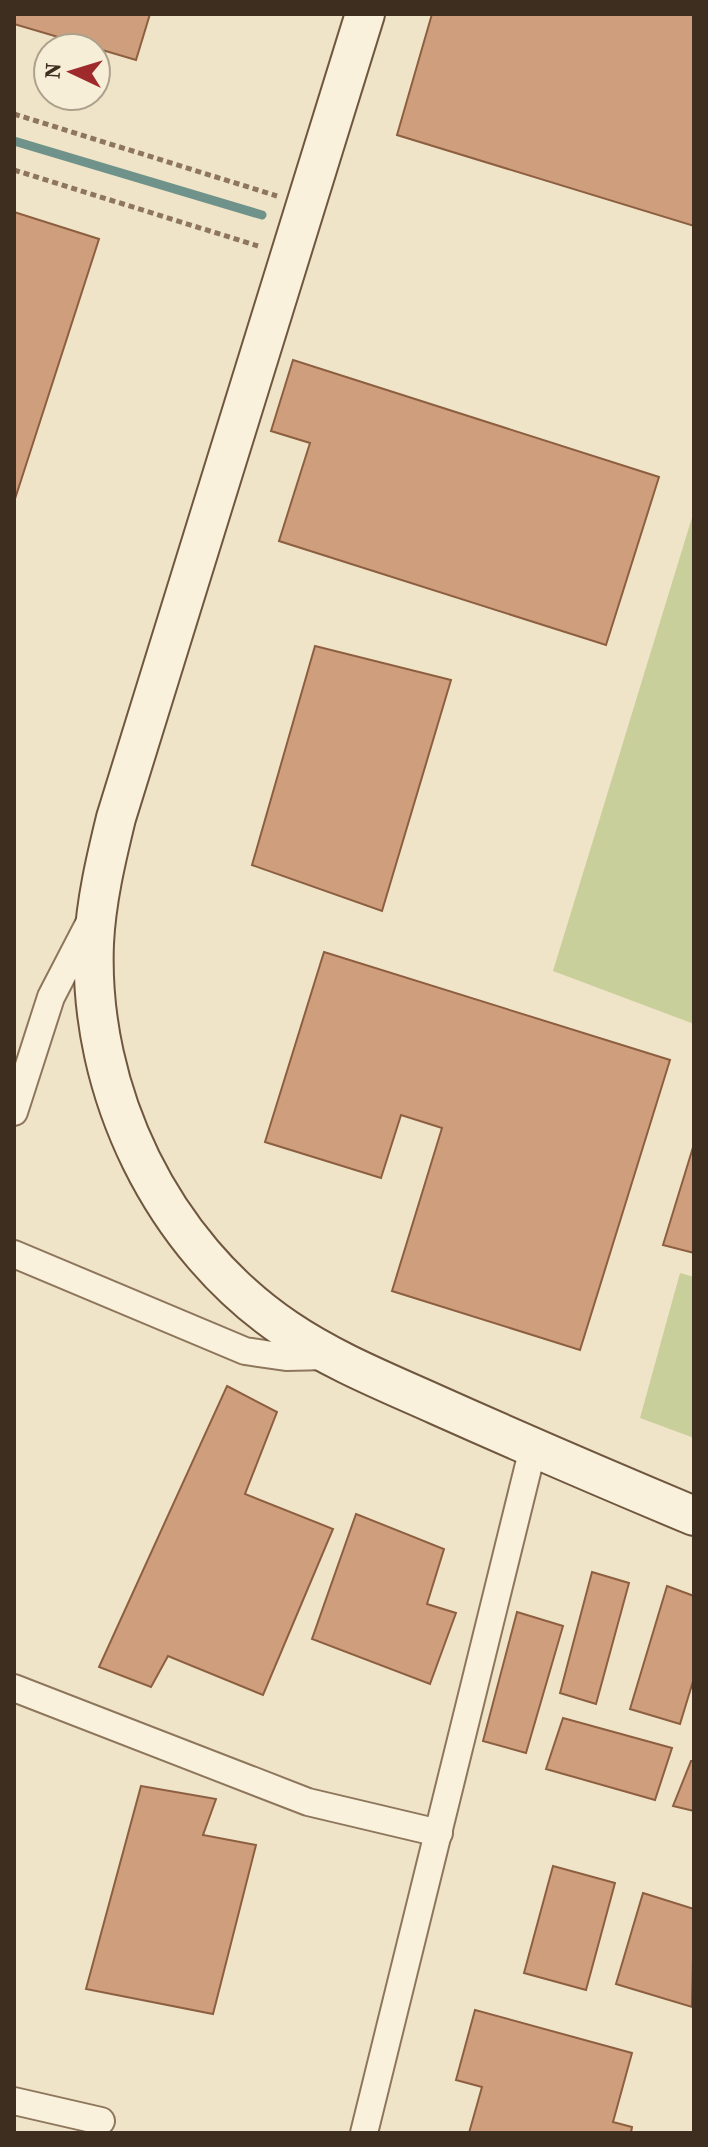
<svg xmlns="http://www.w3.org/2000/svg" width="708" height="2147" font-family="'Source Serif 4',serif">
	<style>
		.green { fill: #c9cf9b }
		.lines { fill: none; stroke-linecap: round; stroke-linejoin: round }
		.stream { stroke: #6f938a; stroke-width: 9 }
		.building { fill: #cf9f7d; stroke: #8d5f41; stroke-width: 2 }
		.street-casing { stroke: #8d765c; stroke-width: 30 }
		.secondary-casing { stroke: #6f573f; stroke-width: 42 }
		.path { stroke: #8d765c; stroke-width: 5; stroke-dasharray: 6 4; stroke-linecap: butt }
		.street { stroke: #faf1dc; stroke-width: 26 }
		.secondary { stroke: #faf1dc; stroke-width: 38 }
	</style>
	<rect width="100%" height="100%" fill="#f0e4c8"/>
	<g class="green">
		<path d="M 694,511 L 694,1024 L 553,971 Z"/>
		<path d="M 680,1273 L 694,1277 L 694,1438 L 640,1418 Z"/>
	</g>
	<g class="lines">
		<path class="stream" d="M 14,141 L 262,215"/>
	</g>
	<g class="building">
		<path d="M 14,14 L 150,14 L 136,60 L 14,24 Z"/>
		<path d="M 432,14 L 694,14 L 694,226 L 397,135 Z"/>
		<path d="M 14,212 L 99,239 L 14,502 Z"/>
		<path d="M 293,360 L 659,477 L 606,645 L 279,541 L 310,443 L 271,431 Z"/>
		<path d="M 315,646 L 451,680 L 382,911 L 252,865 Z"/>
		<path d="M 324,952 L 670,1060 L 580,1350 L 392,1291 L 442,1128 L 401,1115 L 381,1178 L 265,1142 Z"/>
		<path d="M 694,1144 L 694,1253 L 663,1245 Z"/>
		<path d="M 227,1386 L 277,1412 L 245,1494 L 333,1529 L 263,1695 L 168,1656 L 151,1687 L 99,1667 Z"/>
		<path d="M 356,1514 L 444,1549 L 427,1604 L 456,1613 L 430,1684 L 312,1639 Z"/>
		<path d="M 592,1572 L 629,1583 L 596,1704 L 560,1693 Z"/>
		<path d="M 667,1586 L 694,1596 L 694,1678 L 680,1724 L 630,1709 Z"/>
		<path d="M 517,1612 L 563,1626 L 526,1753 L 483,1741 Z"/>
		<path d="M 563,1718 L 672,1748 L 655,1800 L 546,1769 Z"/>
		<path d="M 691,1761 L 694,1761 L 694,1811 L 673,1806 Z"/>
		<path d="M 141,1786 L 216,1799 L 203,1835 L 256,1845 L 213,2014 L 86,1989 Z"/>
		<path d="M 553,1866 L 615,1883 L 586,1990 L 524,1973 Z"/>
		<path d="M 643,1893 L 694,1909 L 692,2007 L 616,1984 Z"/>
		<path d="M 475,2010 L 632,2053 L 613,2122 L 632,2127 L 631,2133 L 469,2133 L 482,2087 L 456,2080 Z"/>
	</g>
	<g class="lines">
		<defs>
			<g id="street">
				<path d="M 14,1112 L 51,997 L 93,916"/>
				<path d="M 14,1254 L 245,1351 L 286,1357 L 329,1356"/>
				<path d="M 14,1688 L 308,1802 L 439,1833"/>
				<path d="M 14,2101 L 101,2121"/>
				<path d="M 364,2133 L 533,1448"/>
			</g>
			<path id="secondary" d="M 365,14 L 116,818 C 106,859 96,901 94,943 C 88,1092 162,1245 286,1329 C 333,1361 386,1382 437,1405 C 522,1443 608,1480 694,1516"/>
		</defs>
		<use href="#street" class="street-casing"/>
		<use href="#secondary" class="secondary-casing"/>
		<g class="path">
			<path d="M 14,114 L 277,196"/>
			<path d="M 14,170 L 258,246"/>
		</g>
		<use href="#street" class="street"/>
		<use href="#secondary" class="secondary"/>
	</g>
	<rect width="708" height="2147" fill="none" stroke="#3d2e20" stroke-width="32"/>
	<g transform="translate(72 72) rotate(274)"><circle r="38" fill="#f7eed8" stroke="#ada18e" stroke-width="2"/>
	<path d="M0-6L14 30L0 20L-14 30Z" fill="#9e2a2b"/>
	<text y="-12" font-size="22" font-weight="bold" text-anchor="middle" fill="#3d2e20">N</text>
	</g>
</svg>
